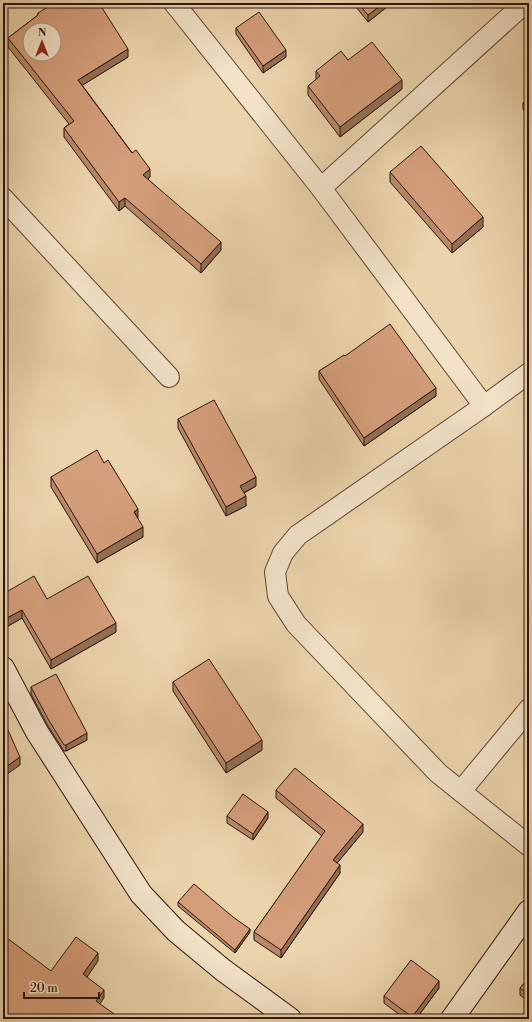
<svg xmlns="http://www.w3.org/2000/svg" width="532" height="1022" font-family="'Libre Bodoni',serif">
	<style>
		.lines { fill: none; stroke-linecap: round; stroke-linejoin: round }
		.street-casing { stroke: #5a4434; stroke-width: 22 }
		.secondary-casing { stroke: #29150c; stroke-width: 24 }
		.street { stroke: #f2e2c8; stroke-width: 20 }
		.secondary { stroke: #f2e2c8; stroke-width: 22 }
		.wall { fill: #b7886a; stroke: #29150c }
		.shaded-wall { fill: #956f56; stroke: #29150c }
		.building { fill: #d59e7b; stroke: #29150c; fill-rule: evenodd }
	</style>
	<rect width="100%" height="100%" fill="#ebd3ab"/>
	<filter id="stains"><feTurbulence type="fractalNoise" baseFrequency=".005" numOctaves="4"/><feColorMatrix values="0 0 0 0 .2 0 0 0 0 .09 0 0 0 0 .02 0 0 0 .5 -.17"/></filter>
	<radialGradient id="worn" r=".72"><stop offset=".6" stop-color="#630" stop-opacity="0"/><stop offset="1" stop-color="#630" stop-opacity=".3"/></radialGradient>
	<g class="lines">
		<defs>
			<g id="street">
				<path d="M 174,3 L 321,188"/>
				<path d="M 3,198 L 169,377"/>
				<path d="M 529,373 L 484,406 L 298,535 L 283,553 L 275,572 L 278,596 L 296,624 L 438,773 L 529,846"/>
				<path d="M 484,406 L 321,188 L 525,3"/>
				<path d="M 461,791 L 529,709"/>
			</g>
			<g id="secondary">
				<path d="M 3,668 L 37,732 L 141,894 L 176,931 L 223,970 L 290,1019"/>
				<path d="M 452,1019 L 529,911"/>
			</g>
		</defs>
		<use href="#street" class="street-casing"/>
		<use href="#secondary" class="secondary-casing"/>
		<use href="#street" class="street"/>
		<use href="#secondary" class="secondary"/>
	</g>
	<g class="wall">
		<path d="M 353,3 L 392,3 L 368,22 Z"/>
		<path d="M 38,13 L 128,57 L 82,85 L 150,177 L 148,179 L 221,250 L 201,273 L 125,206 L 119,211 L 64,137 L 64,128 L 69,124 L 8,47 L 8,38 L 38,15 Z"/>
		<path d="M 236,28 L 286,57 L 263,73 L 236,34 Z"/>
		<path d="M 348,60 L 402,89 L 340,137 L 308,95 L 308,86 L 316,80 L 316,71 Z"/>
		<path d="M 529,98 L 529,118 L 523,109 L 523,103 Z"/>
		<path d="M 390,172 L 483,227 L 452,253 L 390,182 Z"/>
		<path d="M 345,356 L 436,396 L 364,446 L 319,379 L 319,371 Z"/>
		<path d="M 178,419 L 256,486 L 244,493 L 246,506 L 226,516 L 178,428 Z"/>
		<path d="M 104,463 L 143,537 L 97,563 L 51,487 L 51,477 Z"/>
		<path d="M 3,594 L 47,599 L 116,632 L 51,669 L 22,618 L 3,629 Z"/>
		<path d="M 173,682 L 262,750 L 226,773 L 173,691 Z"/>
		<path d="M 31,687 L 87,740 L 66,751 L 64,751 L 48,726 L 31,694 Z"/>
		<path d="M 276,790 L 363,832 L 337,863 L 340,873 L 281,958 L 254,940 L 254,932 L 322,836 L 276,798 Z"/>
		<path d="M 227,816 L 268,818 L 253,840 L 227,823 Z"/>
		<path d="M 178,902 L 250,932 L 235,953 L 178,906 Z"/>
		<path d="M 529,978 L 529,1002 L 520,995 L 520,988 Z"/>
		<path d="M 439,988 L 416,1019 L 405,1019 L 384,1003 L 384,996 Z"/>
	</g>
	<g class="shaded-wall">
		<path d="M 384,3 L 392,3 L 368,22 L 368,15 Z"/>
		<path d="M 128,49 L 128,57 L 78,88 L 78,80 Z"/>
		<path d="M 286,50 L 286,57 L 263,73 L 263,66 Z"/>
		<path d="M 402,80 L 402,89 L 340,137 L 340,127 Z"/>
		<path d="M 150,169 L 150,177 L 143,183 L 143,175 Z"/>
		<path d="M 125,198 L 125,206 L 119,211 L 119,202 Z"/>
		<path d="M 483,217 L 483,227 L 452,253 L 452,244 Z"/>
		<path d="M 221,242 L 221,250 L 201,273 L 201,264 Z"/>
		<path d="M 436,388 L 436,396 L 364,446 L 364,438 Z"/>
		<path d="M 256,477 L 256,486 L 240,495 L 240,486 Z"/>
		<path d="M 246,496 L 246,506 L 226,516 L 226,507 Z"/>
		<path d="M 138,509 L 138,518 L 134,512 Z"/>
		<path d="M 143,527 L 143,537 L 97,563 L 97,554 Z"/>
		<path d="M 22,610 L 22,618 L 3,629 L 3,620 Z"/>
		<path d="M 116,623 L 116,632 L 51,669 L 51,660 Z"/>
		<path d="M 87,733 L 87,740 L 66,751 L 66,745 Z"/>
		<path d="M 262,740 L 262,750 L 226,773 L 226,763 Z"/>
		<path d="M 20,757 L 20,765 L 3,777 L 3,769 Z"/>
		<path d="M 268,812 L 268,818 L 253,840 L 253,834 Z"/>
		<path d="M 363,824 L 363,832 L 333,868 L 333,860 Z"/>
		<path d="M 340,865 L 340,873 L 281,958 L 281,950 Z"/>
		<path d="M 250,929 L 250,932 L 235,953 L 235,950 Z"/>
		<path d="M 98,953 L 98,961 L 83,983 L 83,974 Z"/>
		<path d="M 439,981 L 439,988 L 416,1019 L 412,1019 L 412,1017 Z"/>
		<path d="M 104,990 L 104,998 L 96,1009 L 96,1001 Z"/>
	</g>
	<g class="building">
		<path d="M 54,3 L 99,3 L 128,49 L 78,80 L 132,153 L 136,150 L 150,169 L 143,175 L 221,242 L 201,264 L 125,198 L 119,202 L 64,128 L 74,121 L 8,38 L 38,15 L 38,13 ZM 30,30 L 54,30 L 54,54 L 30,54 Z"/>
		<path d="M 358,3 L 384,3 L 368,15 Z"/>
		<path d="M 259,12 L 286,50 L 263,66 L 236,28 Z"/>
		<path d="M 372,42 L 402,80 L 340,127 L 308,86 L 320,76 L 316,71 L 341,51 L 348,60 Z"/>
		<path d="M 529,98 L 529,111 L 523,103 Z"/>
		<path d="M 421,146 L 483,217 L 452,244 L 390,172 Z"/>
		<path d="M 390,324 L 436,388 L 364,438 L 319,371 L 344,355 L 345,356 Z"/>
		<path d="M 214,400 L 256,477 L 240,486 L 246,496 L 226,507 L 178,419 Z"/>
		<path d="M 97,450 L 104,463 L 108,460 L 138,509 L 134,512 L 143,527 L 97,554 L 51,477 Z"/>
		<path d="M 34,576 L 47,599 L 88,576 L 116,623 L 51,660 L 22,610 L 3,620 L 3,594 Z"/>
		<path d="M 209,659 L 262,740 L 226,763 L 173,682 Z"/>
		<path d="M 56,674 L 87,733 L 66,745 L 64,745 L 48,719 L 31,687 Z"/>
		<path d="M 3,719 L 20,757 L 3,769 Z"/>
		<path d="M 295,768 L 363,824 L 333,860 L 340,865 L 281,950 L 254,932 L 325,831 L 276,790 Z"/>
		<path d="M 243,794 L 268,812 L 253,834 L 227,816 Z"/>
		<path d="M 194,884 L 233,917 L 250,929 L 235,950 L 178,902 Z"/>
		<path d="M 3,935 L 51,971 L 76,937 L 98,953 L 83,974 L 104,990 L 96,1001 L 121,1019 L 3,1019 Z"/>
		<path d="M 411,960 L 439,981 L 412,1017 L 384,996 Z"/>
		<path d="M 529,978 L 529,995 L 520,988 Z"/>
	</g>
	<rect width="532" height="1022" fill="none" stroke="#ebd3ab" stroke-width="16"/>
	<rect x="4" y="4" width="524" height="1014" fill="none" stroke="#29150c" stroke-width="2"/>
	<rect x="8" y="8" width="516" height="1006" fill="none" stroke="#29150c"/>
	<g transform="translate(42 42)"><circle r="19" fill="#f2e2c8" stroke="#a2907d"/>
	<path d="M0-3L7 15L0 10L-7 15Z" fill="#8f2418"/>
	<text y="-6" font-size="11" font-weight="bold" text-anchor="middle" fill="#29150c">N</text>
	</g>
	<path d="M24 992v6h75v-6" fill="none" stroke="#29150c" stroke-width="2"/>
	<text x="30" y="992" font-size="12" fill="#29150c" stroke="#f2e2c8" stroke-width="3" paint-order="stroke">20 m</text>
	<rect width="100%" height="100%" filter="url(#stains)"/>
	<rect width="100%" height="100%" fill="url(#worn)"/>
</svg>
